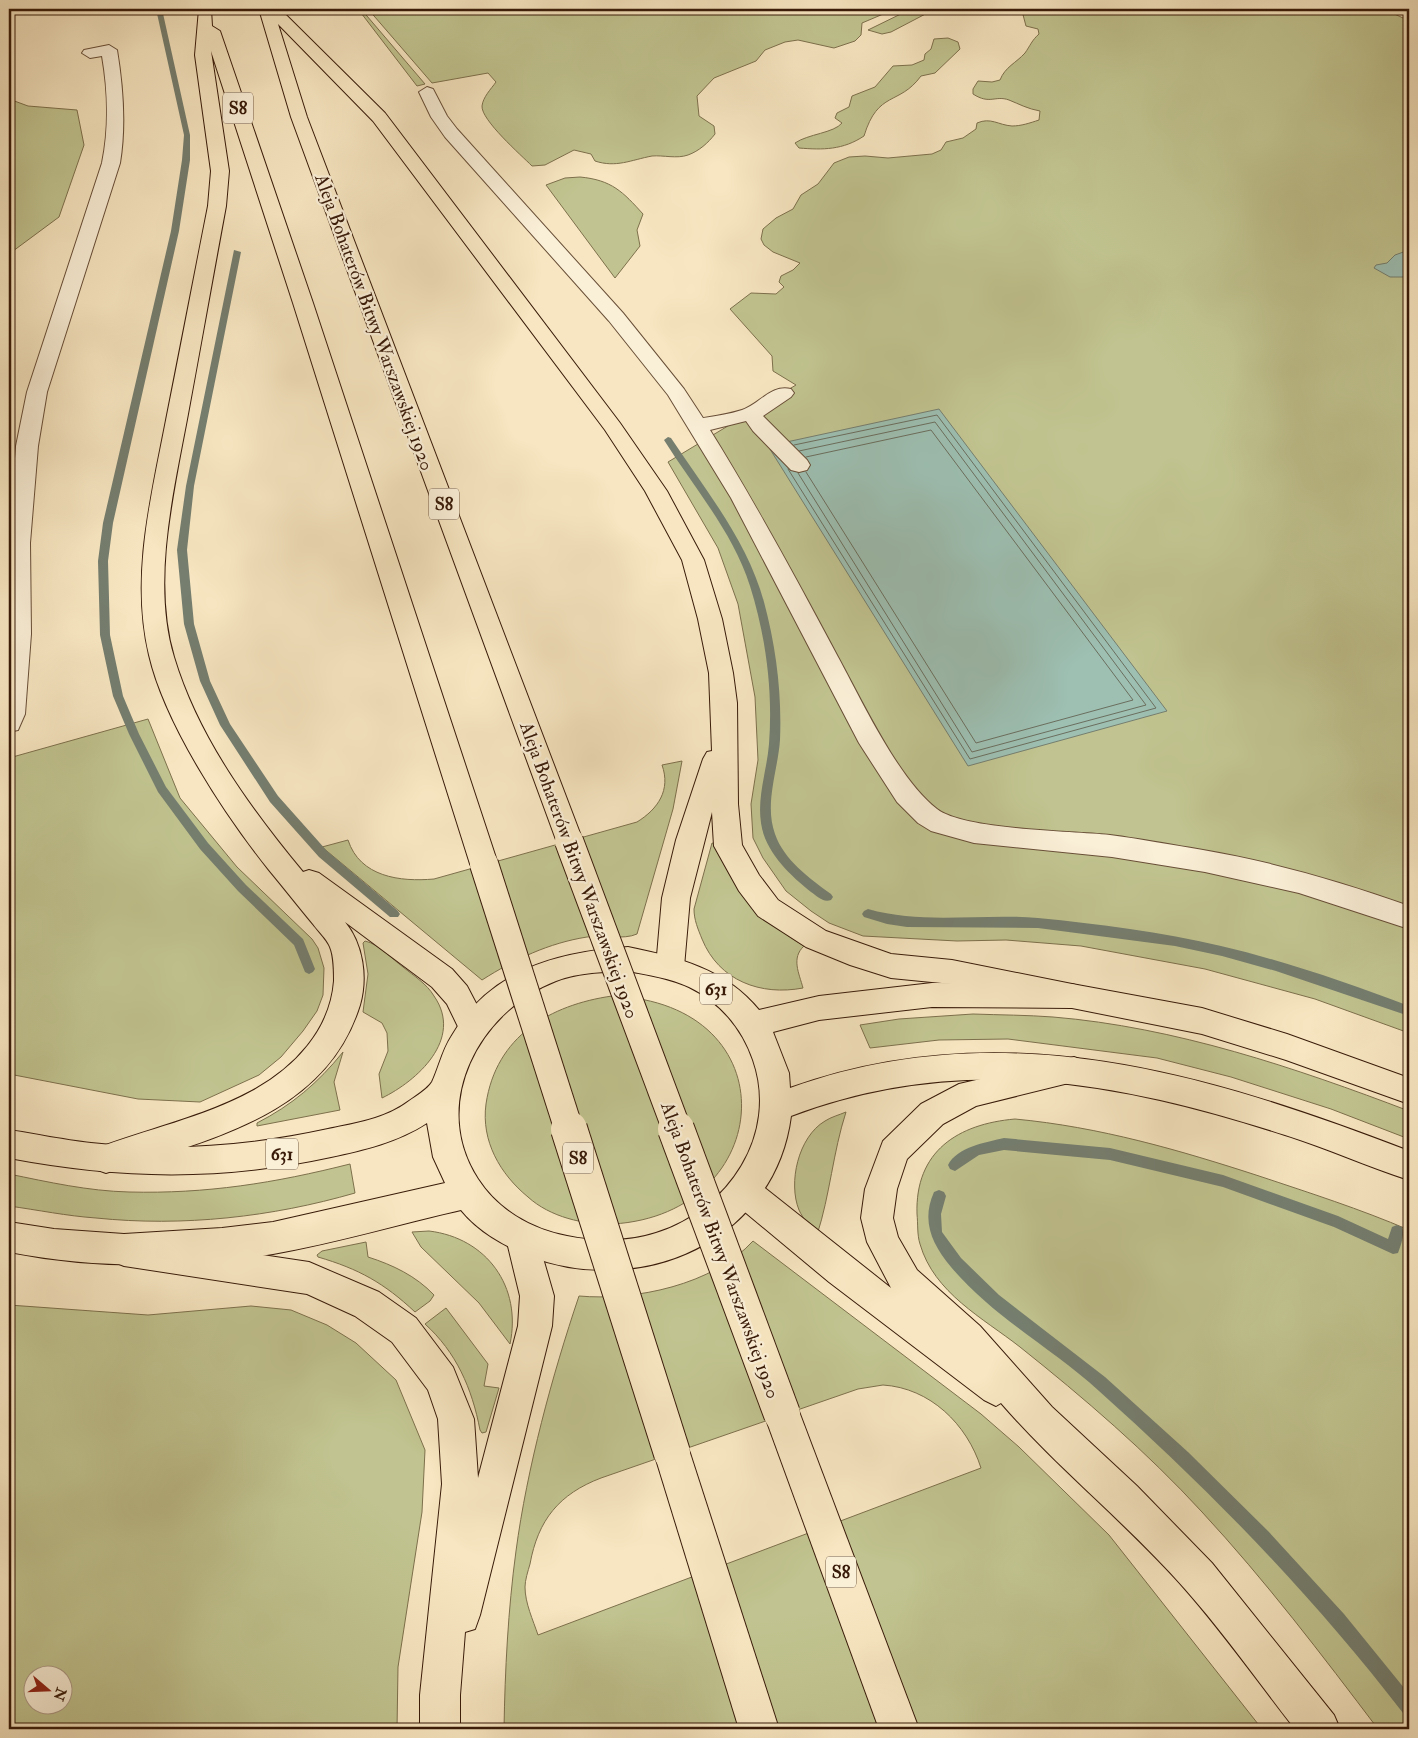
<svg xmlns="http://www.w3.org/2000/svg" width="1418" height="1738" font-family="'IM FELL Double Pica',serif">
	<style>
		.green { fill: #c1c490; stroke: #7d704c; fill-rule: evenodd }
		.water { fill: #9dc0b3; stroke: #757e6f }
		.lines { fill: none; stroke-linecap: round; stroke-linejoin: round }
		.shore { stroke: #6b6e5e; stroke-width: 1 }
		.stream { fill: #757e6f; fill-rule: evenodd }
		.minor-casing { stroke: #684e37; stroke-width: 2 }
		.major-casing { stroke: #391b09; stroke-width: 2 }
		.highway-casing { stroke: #391b09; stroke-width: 2 }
		.minor { fill: #faefd7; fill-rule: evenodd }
		.major { fill: #f7e6c1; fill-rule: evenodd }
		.highway { fill: #f7e6c1; fill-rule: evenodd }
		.highway-bridge-far1-casing { stroke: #391b09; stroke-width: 30; stroke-linecap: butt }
		.highway-bridge-casing { stroke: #391b09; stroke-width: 38; stroke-linecap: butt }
		.highway-bridge-far1 { stroke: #f7e6c1; stroke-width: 28 }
		.highway-bridge { stroke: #f7e6c1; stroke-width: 36 }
		.labels { text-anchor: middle; stroke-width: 4.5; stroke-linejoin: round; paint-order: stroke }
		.shield { fill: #faefd7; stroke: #735b47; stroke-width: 1 }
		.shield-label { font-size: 18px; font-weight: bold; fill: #391b09 }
		.street-label { font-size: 19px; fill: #391b09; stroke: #faefd7 }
	</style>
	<rect width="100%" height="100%" fill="#f7e6c1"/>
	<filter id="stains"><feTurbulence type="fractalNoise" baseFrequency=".004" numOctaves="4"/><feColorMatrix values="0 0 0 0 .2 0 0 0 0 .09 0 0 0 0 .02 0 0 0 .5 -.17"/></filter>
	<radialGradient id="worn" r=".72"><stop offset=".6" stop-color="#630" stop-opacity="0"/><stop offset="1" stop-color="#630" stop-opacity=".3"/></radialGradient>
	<g class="green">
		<path d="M 358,9 L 361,9 L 425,84 L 417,86 Z"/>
		<path d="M 368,9 L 895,9 L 862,23 L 861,35 L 855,41 L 834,48 L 798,40 L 785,42 L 765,50 L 756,61 L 714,78 L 697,96 L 699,116 L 714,126 L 715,134 C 708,143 699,151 688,155 C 677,159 663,155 652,156 C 631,160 616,168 595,161 L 591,154 L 574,150 L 545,165 L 532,166 C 521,155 481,120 482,106 C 483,97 491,89 496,82 L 488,73 L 432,83 Z"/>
		<path d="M 911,9 L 935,9 L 891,32 L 882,34 L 868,30 Z"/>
		<path d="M 1024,9 L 1384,9 L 1403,18 L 1409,19 L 1409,1033 L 1315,999 L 1205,969 L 1081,946 L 1006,940 L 957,941 L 863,936 L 829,923 L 811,911 L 786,891 L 763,858 L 753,838 L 751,804 L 758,760 L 755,697 L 738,604 L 718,548 L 668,462 L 796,385 L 773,371 L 772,356 L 730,309 L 751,293 L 776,294 L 784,287 L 779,282 L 781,276 L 793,270 L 800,263 L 773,252 L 764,245 L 761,239 L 763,229 L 776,218 L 793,209 L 801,195 L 818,184 L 834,163 L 849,157 L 865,156 L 888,158 L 932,154 L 941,150 L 946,142 L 963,138 L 976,129 L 977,123 C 991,117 998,125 1012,126 C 1021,126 1030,123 1039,120 L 1040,111 C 1028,109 1019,104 1009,100 C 995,95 990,105 973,94 L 973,89 L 978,81 L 992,82 L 1000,80 C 1005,67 1016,63 1025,53 C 1030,46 1032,40 1039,34 L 1038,29 L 1026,26 L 1022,11 Z"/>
		<path d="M 948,38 L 958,42 L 960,49 L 935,73 L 921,76 C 899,106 878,90 864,136 C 843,150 823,150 799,148 L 795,143 C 808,134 834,133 842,123 L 835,118 L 837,113 L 849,107 L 852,96 L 875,87 L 893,66 L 912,65 L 924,60 L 925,54 L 931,49 L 934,39 Z"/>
		<path d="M 9,99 L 28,106 L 77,110 L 84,145 L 59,217 L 9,254 Z"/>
		<path d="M 580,177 C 612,180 623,192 643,214 L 637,230 L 640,246 L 615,278 L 546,185 L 565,178 Z"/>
		<path d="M 148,719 L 180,798 L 237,867 L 312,939 L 318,948 L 324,968 L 323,995 L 317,1011 L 303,1031 L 281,1057 L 259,1075 L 200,1102 L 138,1099 L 9,1074 L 9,758 Z"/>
		<path d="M 682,761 L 673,809 L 637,934 C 624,940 602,935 587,937 C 549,943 515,959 482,980 L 322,847 L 348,840 C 360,877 400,882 434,879 L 637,822 C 658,809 671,790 662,765 Z"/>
		<path d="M 712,843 L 715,844 C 732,889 763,921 804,946 C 791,958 799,973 803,988 C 761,996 719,981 702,939 C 698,929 694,920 694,909 Z"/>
		<path d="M 365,941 C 379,944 392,959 403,967 C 414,976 427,984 434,996 C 464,1039 417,1081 382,1098 L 379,1074 L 388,1051 L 387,1033 L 382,1023 L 363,1012 L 368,974 L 363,943 Z"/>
		<path d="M 612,996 C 792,1003 777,1214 613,1224 C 584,1225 550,1217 528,1197 C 500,1174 481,1141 486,1104 C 496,1036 550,1005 612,996 Z"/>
		<path d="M 973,1014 C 1000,1015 1027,1015 1053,1017 C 1175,1027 1296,1068 1409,1111 L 1409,1139 L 1331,1109 L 1231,1077 L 1157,1058 L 1008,1039 L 939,1040 L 870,1048 L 860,1025 L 899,1019 Z"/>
		<path d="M 343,1052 L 334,1082 L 340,1110 L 257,1126 L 257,1123 C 292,1105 318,1083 343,1052 Z"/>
		<path d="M 846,1112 C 833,1152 830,1195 817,1235 C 811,1228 803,1219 799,1210 C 788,1183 798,1137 825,1121 C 831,1117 839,1115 846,1112 Z"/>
		<path d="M 1015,1119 C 1100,1127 1179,1150 1259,1176 C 1310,1193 1360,1209 1409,1230 L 1409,1729 L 1378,1729 C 1322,1655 1265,1580 1202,1512 C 1147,1452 1084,1398 1020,1347 C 983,1318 934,1293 920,1244 C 917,1235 918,1223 917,1214 C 915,1151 958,1124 1015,1119 Z"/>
		<path d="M 350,1164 L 355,1193 C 272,1217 183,1227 96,1218 C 67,1216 38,1210 9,1206 L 9,1174 C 48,1182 88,1191 129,1192 C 206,1194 275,1183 350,1164 Z"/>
		<path d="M 429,1231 C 487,1238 522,1287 510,1344 L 479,1303 L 421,1247 L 412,1232 Z"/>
		<path d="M 753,1241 L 981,1414 L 1019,1447 L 1109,1535 L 1262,1729 L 504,1729 C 505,1670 508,1610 516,1551 C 527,1468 552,1376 579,1296 C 635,1301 713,1285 753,1241 ZM 883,1385 C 930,1388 967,1424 981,1468 L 538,1635 C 533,1620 525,1603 525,1587 C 525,1580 528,1571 530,1564 C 538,1520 559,1494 601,1478 L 858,1389 Z"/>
		<path d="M 366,1242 L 368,1257 C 393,1265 416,1276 434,1295 L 430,1301 L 415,1312 C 384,1283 359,1269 318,1257 L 317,1255 L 322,1251 Z"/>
		<path d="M 9,1305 L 148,1315 L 251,1306 L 291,1310 L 327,1325 L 356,1343 L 396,1380 L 425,1450 L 422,1512 L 398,1667 L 397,1729 L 9,1729 ZM 32,1676 L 62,1676 L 62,1706 L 32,1706 Z"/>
		<path d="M 446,1308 L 488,1364 L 484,1386 L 499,1388 L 486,1432 L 482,1433 L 480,1430 C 472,1388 456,1352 425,1324 Z"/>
	</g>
	<g class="water">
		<path d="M 1409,250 L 1409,277 L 1390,277 L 1374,268 L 1376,265 L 1387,263 L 1395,255 Z"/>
		<path d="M 939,409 L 1167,711 L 968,766 L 768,446 Z"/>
	</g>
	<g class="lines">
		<g class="shore">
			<path d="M 806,457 L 931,430 L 1133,700 L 976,743 L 806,472"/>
			<path d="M 788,469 L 970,759 L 1156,708 L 937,415 L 794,445"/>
			<path d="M 798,473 L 972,752 L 1146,705 L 935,422 L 799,451"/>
		</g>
		<g class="stream">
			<path d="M 156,9 L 162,9 L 190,135 L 190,160 L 179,231 L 113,523 L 108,561 L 110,635 L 123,696 L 139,734 L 166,787 L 208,843 L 246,885 L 303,939 L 315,969 L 313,972 L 309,974 L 305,972 L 294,945 L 238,891 L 200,849 L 158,792 L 129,734 L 113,696 L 100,635 L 98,561 L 103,523 L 171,231 L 182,160 L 184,135 Z"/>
			<path d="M 234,250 L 241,252 L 194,486 L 187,550 L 194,624 L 210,681 L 230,724 L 278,796 L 327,851 L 398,911 L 400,914 L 398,917 L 390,917 L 319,857 L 270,802 L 220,725 L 200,681 L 184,624 L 177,550 L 186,486 Z"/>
			<path d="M 668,437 L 671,438 C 706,491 747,540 764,602 C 776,647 782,693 780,740 C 778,770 764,804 775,834 C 784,860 809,878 831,894 L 833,897 L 831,900 C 823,903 817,896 811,892 C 790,875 765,852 761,823 C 757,796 767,770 769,744 C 773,691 766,637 750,586 C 733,532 694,488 664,440 Z"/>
			<path d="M 868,909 C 924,925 981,913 1038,918 C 1099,924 1161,932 1221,946 C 1285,961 1348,983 1409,1006 L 1409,1016 L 1276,971 L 1222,956 L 1175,946 L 1038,928 L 907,927 L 887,924 L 864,917 L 862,914 L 864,911 Z"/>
			<path d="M 1004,1138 L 1110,1148 L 1223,1175 L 1338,1216 L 1388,1239 L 1392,1227 L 1397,1225 L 1402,1227 C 1405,1234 1401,1245 1398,1253 L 1393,1254 L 1334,1227 L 1223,1187 L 1110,1160 L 1004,1150 L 979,1155 L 955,1171 L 950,1169 L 948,1165 C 957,1147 987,1142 1004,1138 Z"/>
			<path d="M 939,1190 L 944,1192 L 946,1196 L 941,1214 L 942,1232 L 961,1258 L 999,1295 L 1105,1377 L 1188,1452 L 1268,1531 L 1344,1614 L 1409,1694 L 1409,1715 L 1403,1713 C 1312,1595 1210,1490 1099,1391 C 1052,1348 993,1317 951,1267 C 932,1244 921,1221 934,1192 Z"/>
		</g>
		<defs>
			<g id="minor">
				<path d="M 109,45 L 117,50 C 123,86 126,127 120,163 L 47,392 L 38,446 L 30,543 L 31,634 L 25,714 L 18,730 L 9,732 L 9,531 L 16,446 L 27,392 L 102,163 C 109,129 108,90 102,56 L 90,58 L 82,53 L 84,50 Z"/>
				<path d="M 427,87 L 433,89 L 447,116 L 457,129 L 623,313 L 684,389 L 703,418 C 716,416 730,414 742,410 C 760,404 771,384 791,389 L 794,393 L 791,397 L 763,416 L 807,460 L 810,465 L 807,470 L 799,472 L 791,470 L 753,431 L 746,421 L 710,430 C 756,504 797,580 838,657 C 862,701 898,779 937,809 C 964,830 1072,831 1110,835 C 1141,839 1172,845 1203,850 C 1273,862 1342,882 1409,906 L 1409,929 L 1299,893 L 1205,872 L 1112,857 L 974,843 L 931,831 L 918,823 L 897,802 L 859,743 L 731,498 L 668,395 L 609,321 L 445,137 L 431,117 L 419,92 Z"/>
			</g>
			<path id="major" d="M 628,947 C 677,957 726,969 759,1010 L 819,996 L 932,983 L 1072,984 L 1202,1008 L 1287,1034 L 1409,1078 L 1409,1104 L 1286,1060 L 1202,1034 L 1072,1008 L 932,1007 L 819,1020 L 773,1032 L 789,1073 L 790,1088 C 1002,1011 1209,1074 1409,1151 L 1409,1180 C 1368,1167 1327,1148 1285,1135 C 1118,1081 960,1052 791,1116 C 775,1241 641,1299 529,1256 C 503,1245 479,1232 461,1210 C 399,1224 336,1243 273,1254 C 186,1268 95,1269 9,1252 L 9,1222 L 54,1229 L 124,1234 L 222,1228 L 273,1222 L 445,1183 L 433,1157 L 427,1123 C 398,1142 364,1150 331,1157 C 220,1181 120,1179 9,1158 L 9,1130 C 36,1134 63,1140 91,1143 C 170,1152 250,1146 328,1129 C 356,1123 385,1119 409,1101 C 416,1096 428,1089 432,1082 C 439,1067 442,1051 451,1037 C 490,970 556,952 628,947 ZM 628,971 C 648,975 670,978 689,987 C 720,1002 742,1028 753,1060 C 779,1134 729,1210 656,1233 C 628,1242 596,1242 567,1236 C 531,1229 498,1210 478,1179 C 429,1104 479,1011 556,981 C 579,972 605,972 628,971 Z"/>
			<g id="highway">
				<path d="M 199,9 L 211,9 L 212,26 L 220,31 L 313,303 L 498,864 L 494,872 L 484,875 L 474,872 L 470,864 L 293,303 L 211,51 L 229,171 L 226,206 C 213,275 201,345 188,414 C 174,490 151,581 174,657 C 198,737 250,808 303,872 L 309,870 L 319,873 L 452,969 L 467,986 L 488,1026 L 484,1035 L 473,1039 L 462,1035 L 447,1004 L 432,987 L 345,922 C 363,944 368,977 360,1005 C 325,1118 205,1140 106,1173 L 95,1169 L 90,1159 L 95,1149 C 147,1129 202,1118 252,1091 C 294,1068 330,1031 334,981 C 334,971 334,956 330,947 C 327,939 318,931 313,924 C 298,906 284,888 269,870 C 225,815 165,724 149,655 C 130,575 152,494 167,415 C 181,346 194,276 208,206 L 211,171 L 195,55 Z"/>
				<path d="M 259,9 L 280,9 L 385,113 L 620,423 L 667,491 L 704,560 L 722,619 L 733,673 L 737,703 L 738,804 L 742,845 L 759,875 L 778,900 L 826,931 L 891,954 L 952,960 L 1072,984 L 1082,987 L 1087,996 L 1082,1005 L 1072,1008 L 952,984 L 891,978 L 850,965 L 806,947 L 758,916 L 739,891 L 714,846 L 712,812 L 690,898 L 684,967 L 680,975 L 670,979 L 660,975 L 656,967 L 662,898 L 676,840 L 703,759 L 707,752 L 712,751 L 709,673 L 698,619 L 682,560 L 645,491 L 605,430 L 373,121 L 278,24 L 307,117 L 583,841 L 579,848 L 569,852 L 559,848 L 291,117 Z"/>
				<path d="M 1074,1057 L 1085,1061 L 1089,1070 L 1085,1079 L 976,1106 L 943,1124 L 907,1159 L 897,1189 L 893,1218 L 898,1237 L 917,1270 L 980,1326 L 1052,1407 L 1137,1486 L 1212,1563 L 1334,1715 L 1340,1729 L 1295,1729 C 1259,1683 1224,1633 1185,1589 C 1128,1524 1058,1469 1001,1403 L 996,1406 L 984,1400 L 829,1282 L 734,1203 L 729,1192 L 734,1181 L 745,1177 L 756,1181 L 891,1288 L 867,1242 L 861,1218 L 865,1189 L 883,1141 L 921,1104 L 959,1084 Z"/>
				<path d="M 522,1222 L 534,1227 L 554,1296 L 552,1326 L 480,1615 L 475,1629 L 465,1632 L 460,1695 L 460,1729 L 420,1729 L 420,1695 L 442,1484 L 438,1419 L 428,1390 L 392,1342 L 355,1316 L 307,1294 L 124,1266 L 112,1261 L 107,1250 L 112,1239 L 124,1234 L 309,1262 L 379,1292 L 416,1318 L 453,1367 L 474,1419 L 478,1478 L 518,1326 L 520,1296 L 506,1238 L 510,1227 Z"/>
				<path d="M 782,1396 L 795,1401 L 800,1414 L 919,1729 L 879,1729 L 764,1414 L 769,1401 Z"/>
				<path d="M 672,1435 L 685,1440 L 690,1453 L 779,1729 L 739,1729 L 654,1453 L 659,1440 Z"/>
			</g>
		</defs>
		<use href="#minor" class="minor-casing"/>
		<use href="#major" class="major-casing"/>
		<use href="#highway" class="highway-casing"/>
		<use href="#minor" class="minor"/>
		<use href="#major" class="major"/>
		<use href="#highway" class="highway"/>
		<defs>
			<g id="highway-bridge-far1">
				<path d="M 569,841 L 677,1130"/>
				<path d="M 484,864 L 569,1130"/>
			</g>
			<g id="highway-bridge">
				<path d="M 569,1129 L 672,1453"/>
				<path d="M 676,1129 L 782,1414"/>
			</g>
		</defs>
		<use href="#highway-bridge-far1" class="highway-bridge-far1-casing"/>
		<use href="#highway-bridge" class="highway-bridge-casing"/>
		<use href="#highway-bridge-far1" class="highway-bridge-far1"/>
		<use href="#highway-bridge" class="highway-bridge"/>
	</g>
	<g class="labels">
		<g class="shield">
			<rect x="223" y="92.5" width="30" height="31" rx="4"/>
			<rect x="429" y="488.5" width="30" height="31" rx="4"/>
			<rect x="700" y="973.5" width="32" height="31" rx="4"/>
			<rect x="266" y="1138.5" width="32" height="31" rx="4"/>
			<rect x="563" y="1142.5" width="30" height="31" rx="4"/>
			<rect x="826" y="1556.5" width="30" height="31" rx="4"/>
		</g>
		<g class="shield-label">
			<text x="238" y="114">S8</text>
			<text x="444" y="510">S8</text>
			<text x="716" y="995">631</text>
			<text x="282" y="1160">631</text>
			<text x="578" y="1164">S8</text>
			<text x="841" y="1578">S8</text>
		</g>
		<g class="street-label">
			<text transform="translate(375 322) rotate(70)" y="7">Aleja Bohaterów Bitwy Warszawskiej 1920</text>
			<text transform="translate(580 870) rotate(70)" y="7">Aleja Bohaterów Bitwy Warszawskiej 1920</text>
			<text transform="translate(721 1250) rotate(70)" y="7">Aleja Bohaterów Bitwy Warszawskiej 1920</text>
		</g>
	</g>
	<rect width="1418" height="1738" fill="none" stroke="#f7e6c1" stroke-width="30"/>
	<rect x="10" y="10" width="1398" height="1718" fill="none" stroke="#391b09" stroke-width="2.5"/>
	<rect x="15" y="15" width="1388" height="1708" fill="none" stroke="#391b09"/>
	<g transform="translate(48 1690) rotate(109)"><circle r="24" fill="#faefd7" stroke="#ad9a85"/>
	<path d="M0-4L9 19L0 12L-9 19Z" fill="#8f2418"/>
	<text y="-8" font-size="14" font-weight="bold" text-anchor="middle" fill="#391b09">N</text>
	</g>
	<rect width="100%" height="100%" filter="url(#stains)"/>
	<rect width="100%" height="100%" fill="url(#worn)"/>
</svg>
